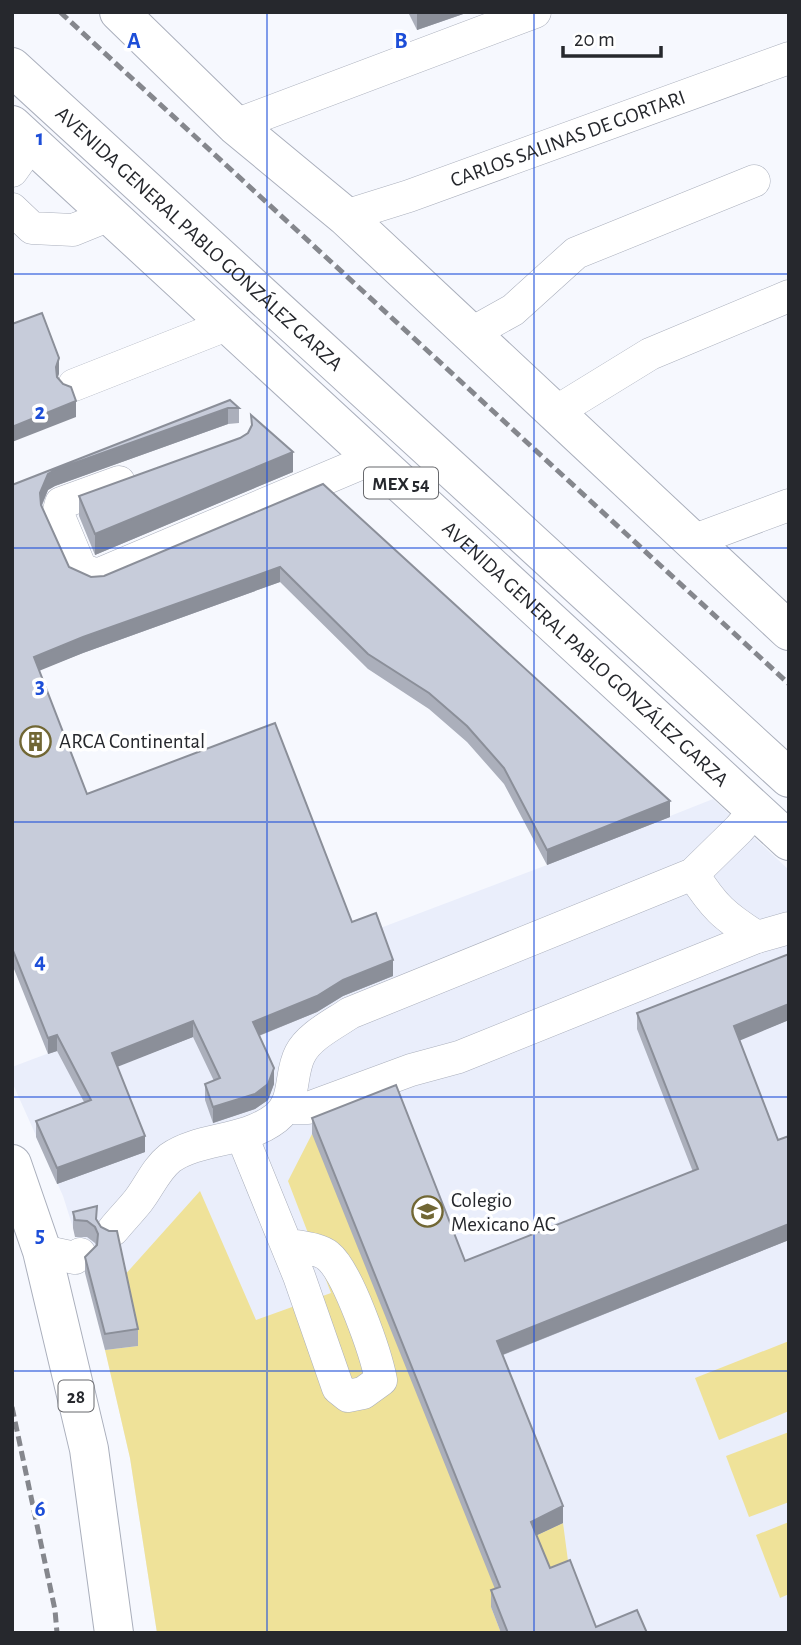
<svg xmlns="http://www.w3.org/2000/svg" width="801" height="1645" font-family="'Alegreya Sans',sans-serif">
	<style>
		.built { fill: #eaeefb }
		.green { fill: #efe299 }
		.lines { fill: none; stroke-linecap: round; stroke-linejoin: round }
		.minor-casing { stroke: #aaafbc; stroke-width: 33 }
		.major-casing { stroke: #aaafbc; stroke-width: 40 }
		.minor { stroke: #fff; stroke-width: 32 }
		.major { stroke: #fff; stroke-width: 38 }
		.rail { stroke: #85878d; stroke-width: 5; stroke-dasharray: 10 5; stroke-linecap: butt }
		.wall { fill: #abafbb }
		.shaded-wall { fill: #8b8f99 }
		.building { fill: #c7ccda; stroke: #8b8f99; stroke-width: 2 }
		.grid { fill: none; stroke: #1d4ed8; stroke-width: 2; stroke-opacity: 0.55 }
		.labels { text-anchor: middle; stroke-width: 7; stroke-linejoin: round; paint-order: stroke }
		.shield { fill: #fff; stroke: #67686c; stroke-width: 2 }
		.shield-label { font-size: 19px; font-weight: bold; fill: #26282d }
		.street-label { font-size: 21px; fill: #26282d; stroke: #fff }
		.poi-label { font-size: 21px; fill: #26282d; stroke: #fff; text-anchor: start }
		.grid-label { font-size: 23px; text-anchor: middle; font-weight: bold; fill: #1d4ed8; stroke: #fff; stroke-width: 7; stroke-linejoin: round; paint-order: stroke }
	</style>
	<rect width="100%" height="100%" fill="#f6f8fe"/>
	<path class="built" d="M 713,799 L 789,870 L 789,1633 L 157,1633 L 130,1458 L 88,1275 L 63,1196 L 12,1082 L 12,1067 L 547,865 Z"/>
	<g class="green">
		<path d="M 312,1134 L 531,1538 L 563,1523 L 570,1576 L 491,1607 L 501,1633 L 157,1633 L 130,1458 L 105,1350 L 138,1346 L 123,1277 L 200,1191 L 256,1320 L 331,1293 L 288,1181 Z"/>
		<path d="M 789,1341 L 789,1411 L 719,1440 L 695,1378 Z"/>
		<path d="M 789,1432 L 789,1502 L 749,1517 L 726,1456 Z"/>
		<path d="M 789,1522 L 789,1594 L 780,1598 L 756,1535 Z"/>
	</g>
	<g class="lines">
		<defs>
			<g id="minor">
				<path d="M 235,125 L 535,12"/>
				<path d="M 12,171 L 32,143"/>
				<path d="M 12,209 L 32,228 L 73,230 L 110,215"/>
				<path id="s1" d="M 345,216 L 409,196 L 789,58"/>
				<path d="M 470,334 L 513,310 L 576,253 L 754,181"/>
				<path d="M 74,385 L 229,324"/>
				<path d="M 554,413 L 650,354 L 789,296"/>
				<path d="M 119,482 L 61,503 L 58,514 L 81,569 L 97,575 L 374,458"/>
				<path d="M 692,541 L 789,505"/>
				<path d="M 693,874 C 714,907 724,916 757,937"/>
				<path d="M 286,1108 L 308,1108 L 411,1070 L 459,1057 L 757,937 L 789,928"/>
				<path d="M 242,1136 L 299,1276 L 338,1388 L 348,1396 L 363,1393 L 381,1380 C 376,1354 348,1272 328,1256 C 319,1248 297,1247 286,1244"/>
				<path d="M 113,1230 C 121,1220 130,1211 138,1201 C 149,1187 156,1169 170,1158 C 200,1137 244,1143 276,1118 C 297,1101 289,1075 300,1054 C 309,1036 334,1024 350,1013 L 693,874 L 739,829 L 755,810"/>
				<path d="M 42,1251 L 75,1258 L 80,1254"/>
			</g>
			<g id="major">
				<path d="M 119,12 L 235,125 L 345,216 L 789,631"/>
				<path id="s2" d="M 12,67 L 789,778"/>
				<path id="s3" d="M 12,125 L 789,841"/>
				<path d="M 12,1164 L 42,1251 L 89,1449 L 114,1633"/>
			</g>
		</defs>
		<use href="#minor" class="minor-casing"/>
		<use href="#major" class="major-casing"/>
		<use href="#minor" class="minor"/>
		<use href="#major" class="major"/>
		<g class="rail">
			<path d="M 60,12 L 789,684"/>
			<path d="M 12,1407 L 55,1610 L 57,1633"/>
		</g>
	</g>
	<g class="wall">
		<path d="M 408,12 L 469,12 L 417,30 Z"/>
		<path d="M 230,400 L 239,408 L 239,423 L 228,424 L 55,486 L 48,490 L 42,506 L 69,567 L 91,577 L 104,576 L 323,484 L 670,817 L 547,865 L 504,784 L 467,742 L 429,709 L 368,669 L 280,582 L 83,653 L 39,670 L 87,794 L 352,922 L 393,976 L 343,996 L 317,1012 L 259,1036 L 274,1084 L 268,1100 L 255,1109 L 213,1123 L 205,1100 L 205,1084 L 214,1081 L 193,1037 L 117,1066 L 145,1152 L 57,1184 L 36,1137 L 36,1121 L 84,1102 L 57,1051 L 48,1054 L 12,964 L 12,485 Z"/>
		<path d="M 251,415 L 293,472 L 95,555 L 79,516 L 79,496 L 240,438 L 248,433 L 251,426 Z"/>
		<path d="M 637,1013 L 789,1020 L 739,1040 L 789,1240 L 503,1355 L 563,1523 L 537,1535 L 550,1568 L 596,1627 L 647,1633 L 501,1633 L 491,1607 L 491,1590 L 495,1589 L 312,1134 L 312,1118 L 465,1261 L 693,1172 L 637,1029 Z"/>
		<path d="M 73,1212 L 97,1221 L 138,1329 L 138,1346 L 105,1350 L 85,1273 L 85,1257 L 96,1246 L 95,1243 L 87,1237 L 75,1237 L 73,1228 Z"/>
	</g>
	<g class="shaded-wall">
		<path d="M 417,12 L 469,12 L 417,30 Z"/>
		<path d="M 59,358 L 59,374 L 56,383 L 56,367 Z"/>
		<path d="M 76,401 L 76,417 L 12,442 L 12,427 Z"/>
		<path d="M 228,408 L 228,424 L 55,486 L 48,490 L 40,509 L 40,493 L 48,474 L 55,470 Z"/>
		<path d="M 293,452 L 293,472 L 95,555 L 95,534 Z"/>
		<path d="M 280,567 L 280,582 L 83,653 L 34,673 L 34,657 L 83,637 Z"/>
		<path d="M 670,801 L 670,817 L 547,865 L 547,850 Z"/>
		<path d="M 393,960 L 393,976 L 343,996 L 317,1012 L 253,1038 L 253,1022 L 343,980 Z"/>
		<path d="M 789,1004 L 789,1020 L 734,1043 L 734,1026 Z"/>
		<path d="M 193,1021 L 193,1037 L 112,1069 L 112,1053 Z"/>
		<path d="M 57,1035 L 57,1051 L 48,1054 L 48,1038 Z"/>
		<path d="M 274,1068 L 274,1084 L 268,1100 L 255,1109 L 213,1123 L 213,1107 Z"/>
		<path d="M 145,1136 L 145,1152 L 57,1184 L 57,1168 Z"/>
		<path d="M 789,1224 L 789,1240 L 497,1357 L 497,1341 Z"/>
		<path d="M 563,1506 L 563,1523 L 531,1538 L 531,1522 Z"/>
	</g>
	<g class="building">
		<path d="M 42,313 L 59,358 L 56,367 L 57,377 L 63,384 L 71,387 L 76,401 L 12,427 L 12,324 Z"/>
		<path d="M 230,400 L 239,408 L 228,408 L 55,470 L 48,474 L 40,493 L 41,505 L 69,567 L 91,577 L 104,576 L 323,484 L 670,801 L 547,850 L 504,768 L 467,726 L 429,693 L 368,654 L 280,567 L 83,637 L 34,657 L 87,794 L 275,723 L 352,922 L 376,913 L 393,960 L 343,980 L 317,996 L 253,1022 L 274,1068 L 268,1084 L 255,1094 L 213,1107 L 205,1084 L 220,1078 L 193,1021 L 112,1053 L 145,1136 L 57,1168 L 36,1121 L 91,1100 L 57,1035 L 48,1038 L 12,948 L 12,485 Z"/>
		<path d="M 251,415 L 293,452 L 95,534 L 79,496 L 240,438 L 248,433 L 252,425 Z"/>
		<path d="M 789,954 L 789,1004 L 734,1026 L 778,1140 L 789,1136 L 789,1224 L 497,1341 L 563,1506 L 531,1522 L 550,1568 L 570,1560 L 596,1627 L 637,1610 L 647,1633 L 508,1633 L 491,1590 L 500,1587 L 312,1118 L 396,1085 L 465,1261 L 698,1169 L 637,1013 Z"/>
		<path d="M 97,1206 L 96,1219 L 101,1227 L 109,1231 L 117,1231 L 138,1329 L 105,1334 L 85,1257 L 97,1245 L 98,1234 L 95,1227 L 87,1221 L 75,1220 L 73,1212 Z"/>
	</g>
	<path class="grid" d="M 267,12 L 267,1633M 534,12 L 534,1633M 12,274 L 789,274M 12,548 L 789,548M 12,822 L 789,822M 12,1097 L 789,1097M 12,1371 L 789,1371"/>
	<defs>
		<symbol id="building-ring" viewBox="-11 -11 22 22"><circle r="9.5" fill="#fff" stroke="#716734" stroke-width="1.5"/><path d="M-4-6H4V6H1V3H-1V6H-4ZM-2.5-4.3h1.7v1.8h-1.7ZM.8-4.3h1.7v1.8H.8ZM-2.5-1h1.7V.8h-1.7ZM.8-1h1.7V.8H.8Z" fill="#716734"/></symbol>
		<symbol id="school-ring" viewBox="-11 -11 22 22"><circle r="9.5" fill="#fff" stroke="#716734" stroke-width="1.5"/><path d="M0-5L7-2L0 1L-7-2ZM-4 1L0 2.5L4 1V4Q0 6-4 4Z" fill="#716734"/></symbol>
	</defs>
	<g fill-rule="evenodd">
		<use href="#building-ring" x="18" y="724" width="35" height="35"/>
		<use href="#school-ring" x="410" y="1194" width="35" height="35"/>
	</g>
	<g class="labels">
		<g class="shield">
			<rect x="364" y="467.5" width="74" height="31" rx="5"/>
			<rect x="58.5" y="1380.5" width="35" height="31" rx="5"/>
		</g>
		<g class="shield-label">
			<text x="401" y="490">MEX 54</text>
			<text x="76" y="1403">28</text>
		</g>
		<g class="street-label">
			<text dy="7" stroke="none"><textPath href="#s1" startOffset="236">CARLOS SALINAS DE GORTARI</textPath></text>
			<text dy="7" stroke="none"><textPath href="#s2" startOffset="254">AVENIDA GENERAL PABLO GONZÁLEZ GARZA</textPath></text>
			<text dy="7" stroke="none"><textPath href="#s3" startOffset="780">AVENIDA GENERAL PABLO GONZÁLEZ GARZA</textPath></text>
		</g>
		<g class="poi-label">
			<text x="59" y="748">ARCA Continental</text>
			<text x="451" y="1207">Colegio<tspan x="451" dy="24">Mexicano AC</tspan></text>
		</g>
	</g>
	<g class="grid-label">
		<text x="134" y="48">A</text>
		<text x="401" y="48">B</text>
		<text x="40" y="145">1</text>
		<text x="40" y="419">2</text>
		<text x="40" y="693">3</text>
		<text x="40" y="968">4</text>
		<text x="40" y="1242">5</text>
		<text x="40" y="1516">6</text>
	</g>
	<rect width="801" height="1645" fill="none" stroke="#26282d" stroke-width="28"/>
	<path d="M563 46v10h98v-10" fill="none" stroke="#26282d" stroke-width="3.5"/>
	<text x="574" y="46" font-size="21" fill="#26282d" stroke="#ffffff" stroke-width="5" paint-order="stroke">20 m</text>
</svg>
